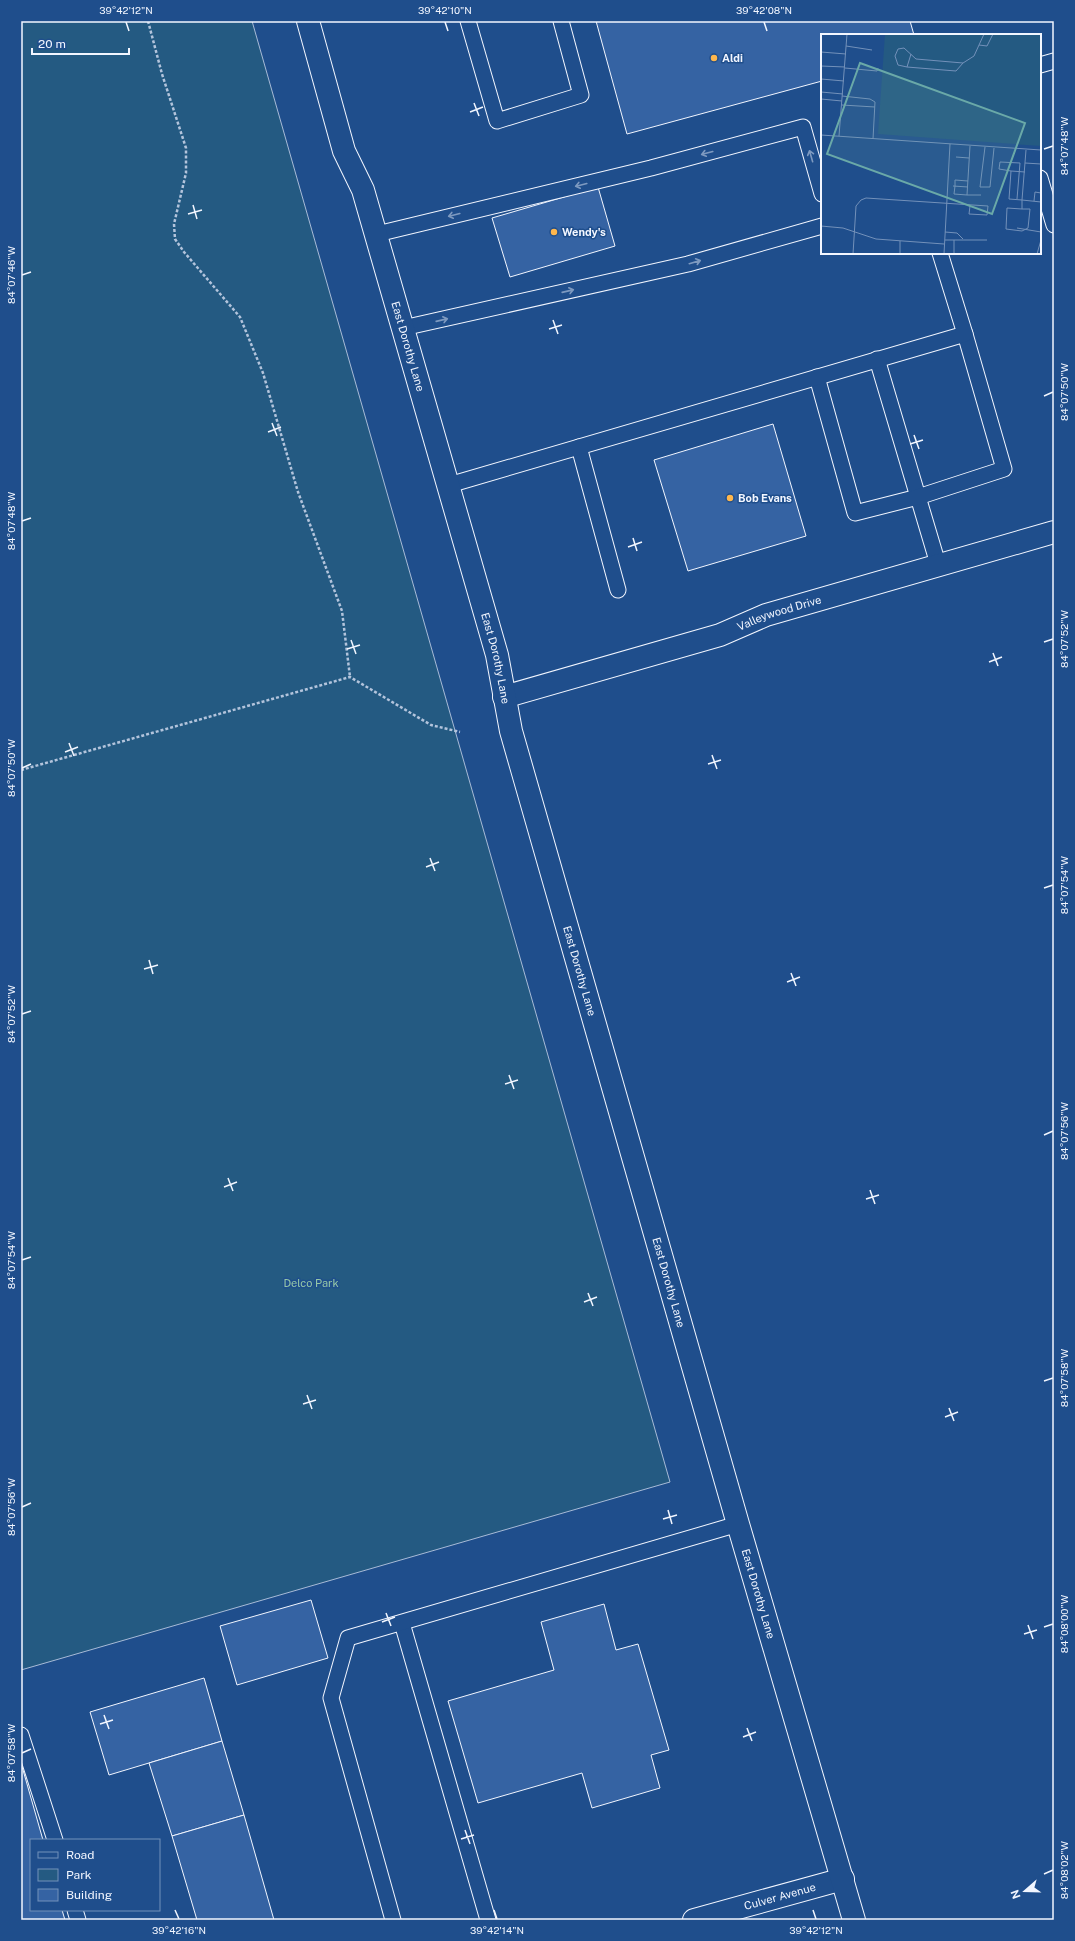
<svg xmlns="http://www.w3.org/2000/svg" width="1075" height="1941" font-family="'Public Sans',sans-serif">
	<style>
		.green { fill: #245a82; stroke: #a8bbd7 }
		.building { fill: #3563a3; stroke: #f2f6ff }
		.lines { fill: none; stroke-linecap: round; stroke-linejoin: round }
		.lane-casing { stroke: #f2f6ff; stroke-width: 17 }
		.street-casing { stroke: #f2f6ff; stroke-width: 24 }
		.primary-casing { stroke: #f2f6ff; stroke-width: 24 }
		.path { stroke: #b3c4dc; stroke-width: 2.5; stroke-dasharray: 3 2; stroke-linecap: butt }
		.lane { stroke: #1f4e8c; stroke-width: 15 }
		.street { stroke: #1f4e8c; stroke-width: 22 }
		.primary { stroke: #1f4e8c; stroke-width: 22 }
		.oneway { stroke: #7e9ac0 }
		.ticks { fill: none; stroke: #f2f6ff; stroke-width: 1.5 }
		.poi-dot { fill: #ffb74d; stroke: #1f4e8c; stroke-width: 1.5 }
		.labels { text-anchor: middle; stroke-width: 3; stroke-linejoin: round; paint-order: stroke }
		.poi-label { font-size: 11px; font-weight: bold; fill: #f2f6ff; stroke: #1f4e8c; text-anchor: start }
		.street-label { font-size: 11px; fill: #f2f6ff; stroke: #1f4e8c }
		.park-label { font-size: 11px; fill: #97c8a6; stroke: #1f4e8c }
		.inset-road { fill: none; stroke: #7391ba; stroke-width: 1 }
		.view { fill: #6aa9a8; fill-opacity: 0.15; stroke: #6aa9a8; stroke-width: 2 }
		.inset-edge { fill: none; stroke: #f2f6ff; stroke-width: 2 }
		.neatline { fill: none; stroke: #f2f6ff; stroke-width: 1.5 }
		.ticks-label { font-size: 10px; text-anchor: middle; fill: #f2f6ff }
	</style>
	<rect width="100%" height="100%" fill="#1f4e8c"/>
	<path class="green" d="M 21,21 L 252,21 L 670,1482 L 21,1670 Z"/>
	<g class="building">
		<path d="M 596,21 L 910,21 L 914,35 L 822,35 L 822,81 L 627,134 Z"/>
		<path d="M 598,187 L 615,246 L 510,277 L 492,218 Z"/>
		<path d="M 773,424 L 806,536 L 688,571 L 654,460 Z"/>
		<path d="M 311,1600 L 328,1658 L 237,1685 L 220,1626 Z"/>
		<path d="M 604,1604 L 616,1650 L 638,1644 L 669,1750 L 651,1755 L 660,1788 L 592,1808 L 582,1773 L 478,1803 L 448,1701 L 554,1670 L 541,1622 Z"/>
		<path d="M 204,1678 L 222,1741 L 109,1775 L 90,1712 Z"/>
		<path d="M 222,1741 L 244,1815 L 172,1836 L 149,1763 Z"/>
		<path d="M 21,1763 L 43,1840 L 31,1840 L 31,1910 L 62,1910 L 65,1920 L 21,1920 Z"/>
		<path d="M 244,1815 L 274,1920 L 197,1920 L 172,1836 Z"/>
	</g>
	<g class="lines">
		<defs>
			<g id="lane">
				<path d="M 468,21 L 497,121 L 581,95 L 561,21"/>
				<path d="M 1040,65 L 1054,61"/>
				<path d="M 1040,178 L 1054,225"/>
				<path d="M 377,234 L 651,168 L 803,127 L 822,194"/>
				<path d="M 403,328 L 688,264 L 822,226"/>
				<path d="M 877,359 L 938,564"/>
				<path d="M 817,377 L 855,513 L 918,497 L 1004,469 L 965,334"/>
				<path d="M 579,447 L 618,590"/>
				<path d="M 449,485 L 965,334 L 940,253"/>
				<path d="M 402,1623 L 488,1920"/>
				<path d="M 21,1735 L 55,1840"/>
				<path d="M 75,1910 L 78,1920"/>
				<path d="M 393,1920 L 331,1698 L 348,1638 L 738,1524"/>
			</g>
			<g id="street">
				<path id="s1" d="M 504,697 L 720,635 L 766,615 L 1054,532"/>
				<path id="s2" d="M 694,1920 L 843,1879"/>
			</g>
			<g id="primary">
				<path id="s3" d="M 308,21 L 344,151 L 363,190 L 497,655 L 511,731 L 738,1524 L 854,1920"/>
			</g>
		</defs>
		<use href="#lane" class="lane-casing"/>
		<use href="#street" class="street-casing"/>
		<use href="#primary" class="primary-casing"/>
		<g class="path">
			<path d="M 148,21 L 162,74 L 186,148 L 186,173 L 174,224 L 175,239 L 184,252 L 240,317 L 263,373 L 298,492 L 342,611 L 350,677"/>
			<path d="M 21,770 L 350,677 L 431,725 L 460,732"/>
		</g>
		<use href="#lane" class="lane"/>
		<use href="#street" class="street"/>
		<use href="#primary" class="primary"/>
	</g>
	<defs><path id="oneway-shaft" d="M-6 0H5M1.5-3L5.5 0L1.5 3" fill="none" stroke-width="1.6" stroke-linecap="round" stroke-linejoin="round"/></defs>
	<g class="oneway">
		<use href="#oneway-shaft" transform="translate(707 153) rotate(165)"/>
		<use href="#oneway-shaft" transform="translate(811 156) rotate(-106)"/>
		<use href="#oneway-shaft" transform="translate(581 185) rotate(166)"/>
		<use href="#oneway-shaft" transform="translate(454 215) rotate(166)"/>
		<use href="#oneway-shaft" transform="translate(695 262) rotate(-16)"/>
		<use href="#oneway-shaft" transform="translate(568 291) rotate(-13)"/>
		<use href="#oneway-shaft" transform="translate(442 320) rotate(-13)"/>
	</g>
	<path class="ticks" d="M 126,22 L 129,31M 445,22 L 448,31M 764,22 L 767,31M 474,103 L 479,116M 470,112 L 483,107M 1044,149 L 1053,146M 193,205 L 197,219M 188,214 L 202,210M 22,275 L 31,272M 553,320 L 558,334M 549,329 L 562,325M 1044,396 L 1053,392M 272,423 L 277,436M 268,432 L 281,427M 914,435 L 919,449M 910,444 L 923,440M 22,521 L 31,518M 633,538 L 637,551M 628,547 L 642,542M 351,640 L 356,654M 1044,642 L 1053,639M 347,649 L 360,645M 993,653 L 998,666M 989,662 L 1002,657M 69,743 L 74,756M 65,752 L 78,747M 712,755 L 717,769M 708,764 L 721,760M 22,768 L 31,764M 430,858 L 435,871M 426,867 L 439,862M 1044,888 L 1053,885M 149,960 L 153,974M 144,969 L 158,965M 791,973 L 796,986M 787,982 L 800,977M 22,1014 L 31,1011M 509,1075 L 514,1089M 505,1084 L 518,1080M 1044,1135 L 1053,1131M 228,1178 L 233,1191M 224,1187 L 237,1182M 870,1190 L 875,1204M 866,1199 L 879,1195M 22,1260 L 31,1257M 588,1293 L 593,1306M 584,1302 L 597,1297M 1044,1381 L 1053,1378M 307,1395 L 312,1409M 303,1404 L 316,1400M 949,1408 L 954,1421M 945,1417 L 958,1412M 22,1507 L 31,1503M 668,1510 L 672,1524M 663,1519 L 677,1515M 386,1613 L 391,1626M 382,1622 L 395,1617M 1028,1625 L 1033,1639M 1044,1627 L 1053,1624M 1024,1634 L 1037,1630M 104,1715 L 109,1729M 100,1724 L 113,1720M 747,1728 L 752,1741M 743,1737 L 756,1732M 22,1753 L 31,1749M 465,1830 L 470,1844M 461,1839 L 474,1835M 1044,1874 L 1053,1870M 175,1910 L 179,1919M 494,1910 L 497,1919M 813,1910 L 816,1919"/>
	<g class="poi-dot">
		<circle cx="714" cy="58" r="4"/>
		<circle cx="554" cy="232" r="4"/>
		<circle cx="730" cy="498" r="4"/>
	</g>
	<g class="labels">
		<g class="poi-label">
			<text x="722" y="62">Aldi</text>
			<text x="562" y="236">Wendy's</text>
			<text x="738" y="502">Bob Evans</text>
		</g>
		<g class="street-label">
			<text dy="4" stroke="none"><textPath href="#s3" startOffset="341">East Dorothy Lane</textPath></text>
			<text dy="4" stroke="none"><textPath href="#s1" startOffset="288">Valleywood Drive</textPath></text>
			<text dy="4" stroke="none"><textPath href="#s3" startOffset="665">East Dorothy Lane</textPath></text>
			<text dy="4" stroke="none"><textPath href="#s3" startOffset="989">East Dorothy Lane</textPath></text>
			<text dy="4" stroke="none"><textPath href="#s3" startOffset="1313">East Dorothy Lane</textPath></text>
			<text dy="4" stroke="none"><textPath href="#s3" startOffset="1637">East Dorothy Lane</textPath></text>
			<text dy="4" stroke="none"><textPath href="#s2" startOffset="89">Culver Avenue</textPath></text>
		</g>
		<g class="park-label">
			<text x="311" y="1287">Delco Park</text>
		</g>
	</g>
	<g transform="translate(821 34)">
		<rect width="220" height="220" fill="#1f4e8c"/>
		<path d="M 64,0 L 220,0 L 220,112 L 57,100 Z" fill="#245a82"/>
		<path class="inset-road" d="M 158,11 L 166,12 L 172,0M 25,12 L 51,16M 0,18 L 25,20M 142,29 L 135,37 L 86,33 L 77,31 L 74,22 L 77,15 L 83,14 L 95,25 L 142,29 L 153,22 L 163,0M 0,32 L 24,33M 86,33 L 90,20M 24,34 L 56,37 L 57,34M 0,45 L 23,47M 0,58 L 22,60M 21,62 L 49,65 L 54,68 L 52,105M 0,65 L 21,67M 21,71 L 54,73M 0,101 L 220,116M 18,102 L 26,0M 149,112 L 146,161 L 160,161M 164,113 L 159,153 L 169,153 L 173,114M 205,116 L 201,166 L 220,168M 135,123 L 148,124M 204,129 L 220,130M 190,137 L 178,135 L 179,128 L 199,129 L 196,165M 204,138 L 190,137 L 188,165 L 201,166 L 201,175 L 186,174 L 185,195 L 201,197 L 207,194M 132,152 L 147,153M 146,161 L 133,160 L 134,152 L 134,146 L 147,147M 213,167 L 214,158 L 220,159M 201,175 L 209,175 L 207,194M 0,192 L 22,194 L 55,205 L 123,210M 196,194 L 220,198M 124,198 L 136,199 L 142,205M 124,206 L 166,206M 32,220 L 35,172 L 40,166 L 45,164 L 167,172 L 166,181 L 148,180 L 149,172M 79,220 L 79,207M 123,220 L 129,110M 133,220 L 133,206M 216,220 L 220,206"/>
		<path class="view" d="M 39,29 L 204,89 L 171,180 L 6,120 Z"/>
		<rect width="220" height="220" class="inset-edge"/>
	</g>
	<rect width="1075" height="1941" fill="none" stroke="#1f4e8c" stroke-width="44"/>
	<rect x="30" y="1839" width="130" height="72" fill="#1f4e8c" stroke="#7391ba"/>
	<rect x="38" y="1852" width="20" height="6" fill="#1f4e8c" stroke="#7391ba"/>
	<text x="66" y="1859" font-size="12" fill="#f2f6ff">Road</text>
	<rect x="38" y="1869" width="20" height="12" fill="#245a82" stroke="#7391ba"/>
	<text x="66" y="1879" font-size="12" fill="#f2f6ff">Park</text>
	<rect x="38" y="1889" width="20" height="12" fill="#3563a3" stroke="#7391ba"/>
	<text x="66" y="1899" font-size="12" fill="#f2f6ff">Building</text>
	<g transform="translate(1025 1891) rotate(250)" stroke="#1f4e8c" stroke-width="3" paint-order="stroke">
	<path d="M0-3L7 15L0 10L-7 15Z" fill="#f2f6ff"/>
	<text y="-6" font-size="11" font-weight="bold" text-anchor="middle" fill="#f2f6ff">N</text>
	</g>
	<path d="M32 48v6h97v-6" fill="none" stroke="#f2f6ff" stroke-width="2"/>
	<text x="38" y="48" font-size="12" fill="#f2f6ff" stroke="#1f4e8c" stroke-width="3" paint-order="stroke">20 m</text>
	<rect x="22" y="22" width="1031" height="1897" class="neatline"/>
	<g class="ticks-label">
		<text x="126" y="14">39°42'12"N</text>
		<text x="445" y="14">39°42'10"N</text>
		<text x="764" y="14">39°42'08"N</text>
		<text transform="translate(1064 146) rotate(-90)" y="4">84°07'48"W</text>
		<text transform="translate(11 275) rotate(-90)" y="4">84°07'46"W</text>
		<text transform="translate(1064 392) rotate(-90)" y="4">84°07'50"W</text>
		<text transform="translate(11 521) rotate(-90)" y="4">84°07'48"W</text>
		<text transform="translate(1064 639) rotate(-90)" y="4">84°07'52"W</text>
		<text transform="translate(11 768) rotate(-90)" y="4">84°07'50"W</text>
		<text transform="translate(1064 885) rotate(-90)" y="4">84°07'54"W</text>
		<text transform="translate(11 1014) rotate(-90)" y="4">84°07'52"W</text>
		<text transform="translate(1064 1131) rotate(-90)" y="4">84°07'56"W</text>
		<text transform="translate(11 1260) rotate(-90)" y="4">84°07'54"W</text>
		<text transform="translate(1064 1378) rotate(-90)" y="4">84°07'58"W</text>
		<text transform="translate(11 1507) rotate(-90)" y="4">84°07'56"W</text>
		<text transform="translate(1064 1624) rotate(-90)" y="4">84°08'00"W</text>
		<text transform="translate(11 1753) rotate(-90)" y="4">84°07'58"W</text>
		<text transform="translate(1064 1870) rotate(-90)" y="4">84°08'02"W</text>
		<text x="179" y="1934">39°42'16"N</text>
		<text x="497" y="1934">39°42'14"N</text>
		<text x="816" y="1934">39°42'12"N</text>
	</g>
</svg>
